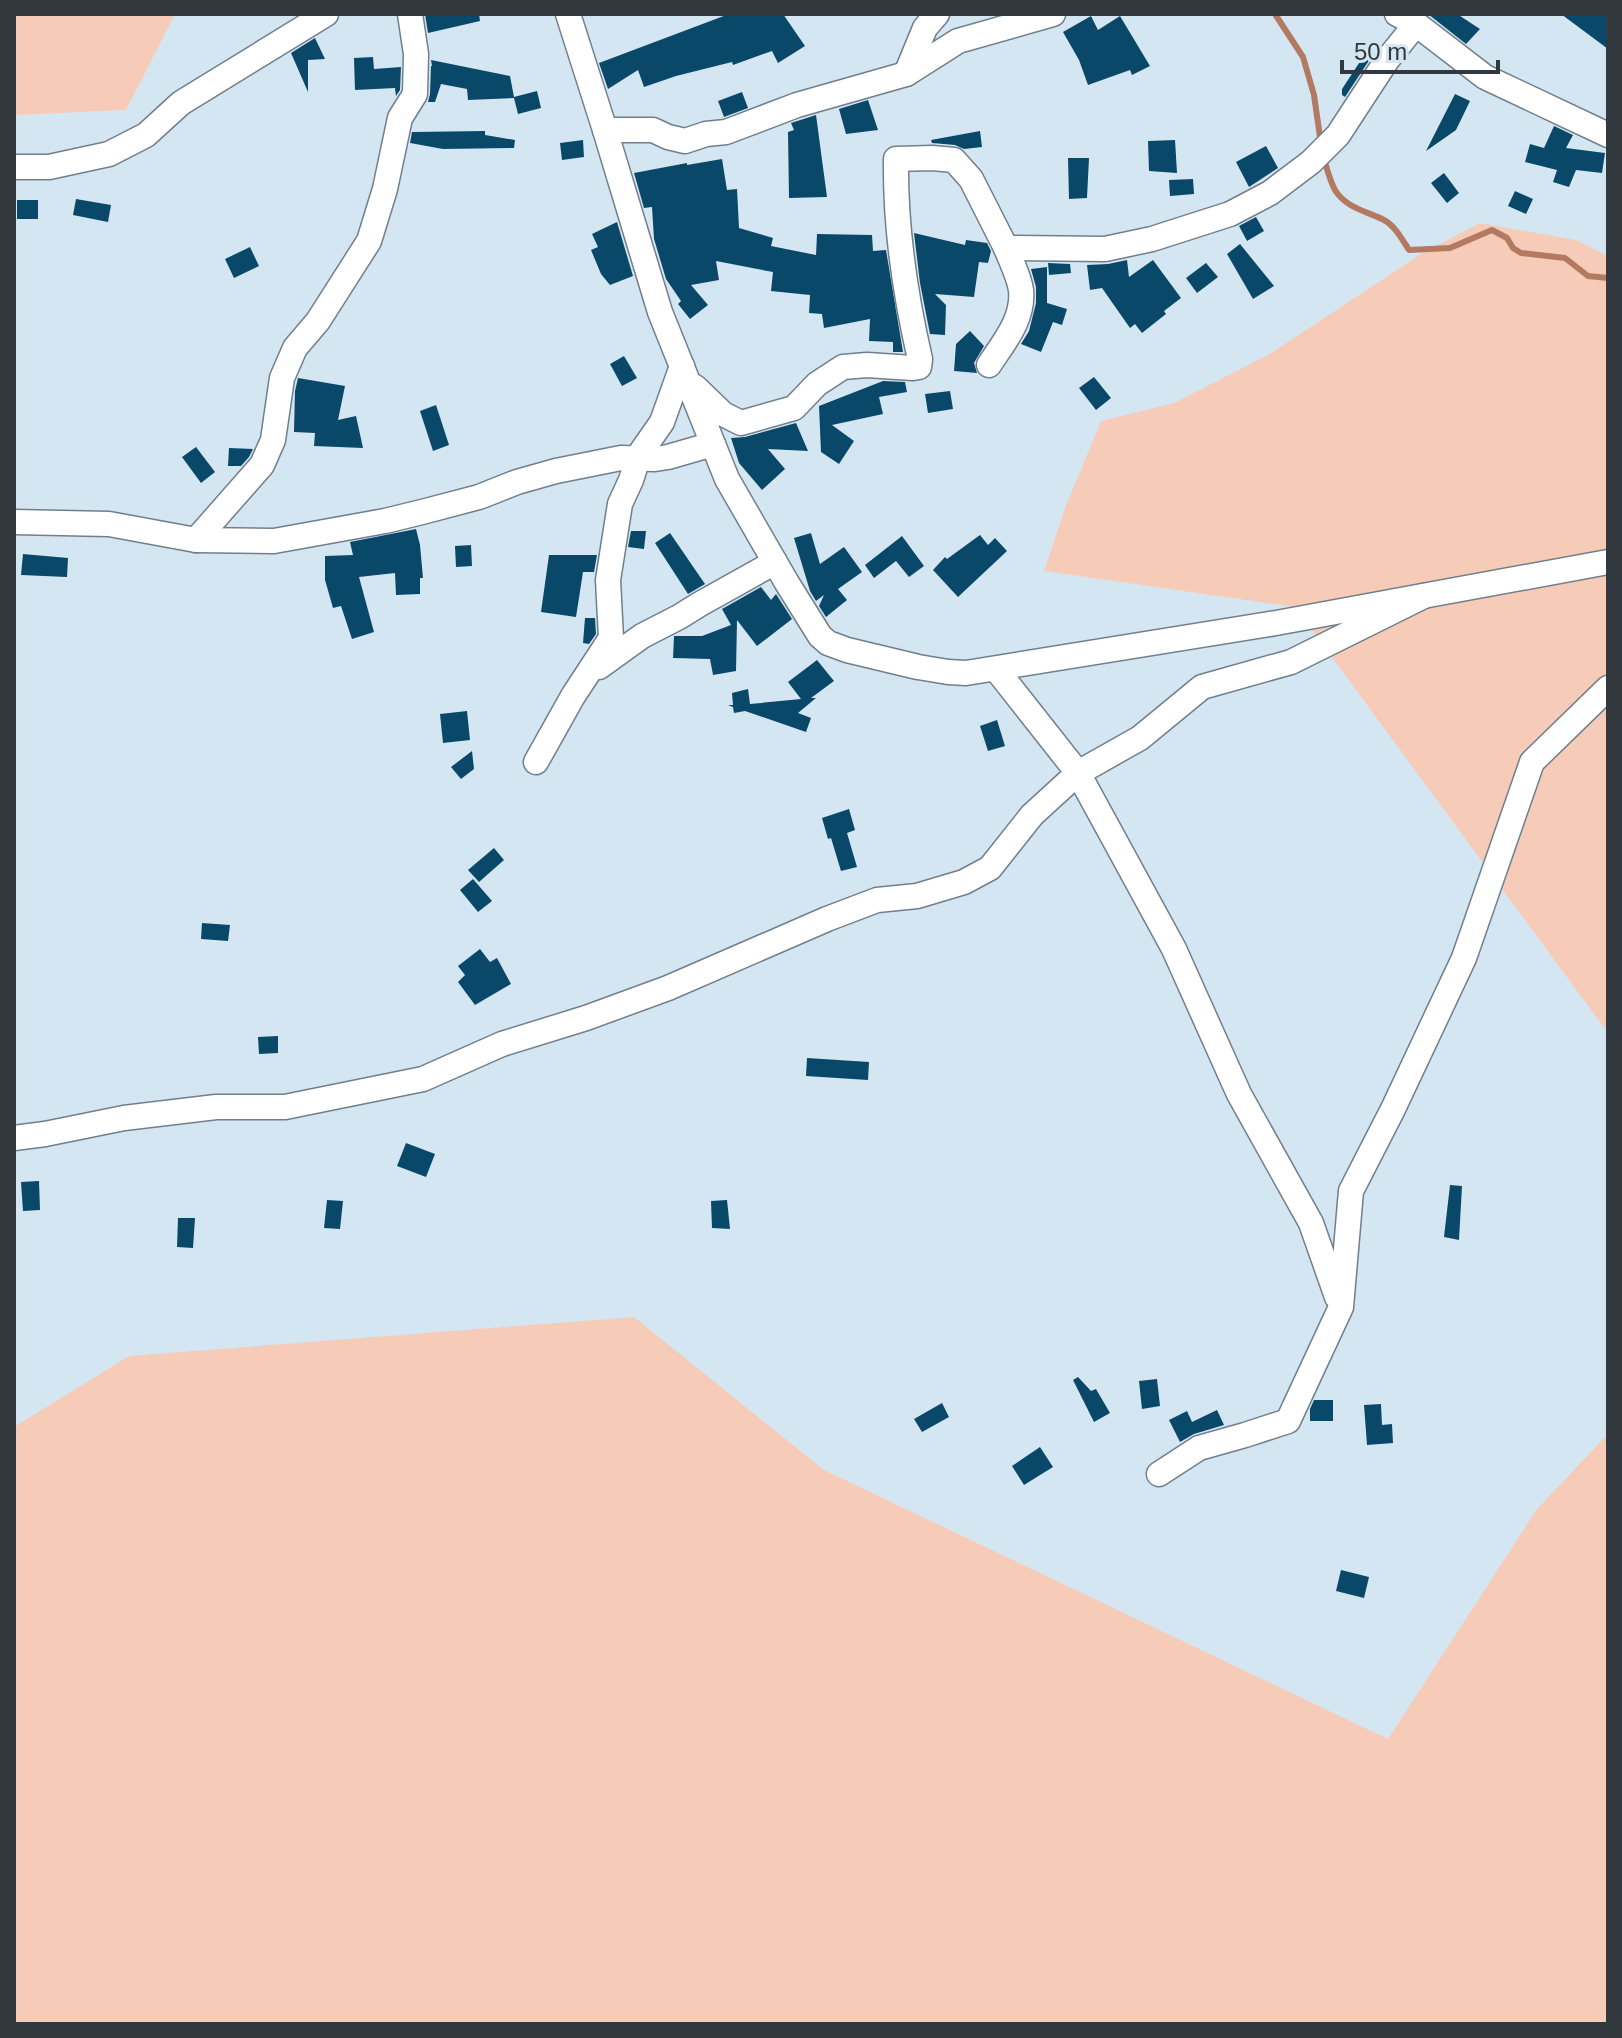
<svg xmlns="http://www.w3.org/2000/svg" width="1622" height="2038" font-family="Helvetica,sans-serif">
	<style>
		.green { fill: #f6ccb9 }
		.lines { fill: none; stroke-linecap: round; stroke-linejoin: round }
		.stream { stroke: #b47a61; stroke-width: 6 }
		.building { fill: #0a486a }
		.street-casing { stroke: #707f8b; stroke-width: 27 }
		.street { stroke: #fff; stroke-width: 24 }
	</style>
	<rect width="100%" height="100%" fill="#d5e6f3"/>
	<g class="green">
		<path d="M 14,14 L 175,14 L 126,110 L 14,115 Z"/>
		<path d="M 1480,223 L 1576,240 L 1608,256 L 1608,1033 L 1295,607 L 1044,571 L 1065,508 L 1101,421 L 1174,403 L 1268,355 L 1421,254 Z"/>
		<path d="M 634,1317 L 824,1470 L 1388,1739 L 1537,1509 L 1608,1434 L 1608,2024 L 14,2024 L 14,1427 L 129,1356 Z"/>
	</g>
	<g class="lines">
		<g class="stream">
			<path d="M 1275,14 L 1303,57 L 1314,95 L 1321,144"/>
			<path d="M 1324,159 C 1327,169 1330,181 1335,190 C 1346,208 1366,211 1384,220 C 1395,226 1402,239 1409,250 L 1450,248 L 1492,230 L 1507,238 L 1513,248 L 1521,253 L 1565,258 L 1588,276 L 1608,278"/>
		</g>
	</g>
	<g class="building">
		<path d="M 425,14 L 479,14 L 480,21 L 428,33 Z"/>
		<path d="M 729,14 L 783,14 L 805,46 L 778,63 L 772,51 L 733,65 L 732,62 L 676,76 L 644,87 L 638,70 L 608,89 L 599,63 Z"/>
		<path d="M 1428,14 L 1457,14 L 1480,29 L 1466,44 Z"/>
		<path d="M 1561,14 L 1608,14 L 1608,49 Z"/>
		<path d="M 1091,16 L 1098,30 L 1120,16 L 1150,66 L 1132,75 L 1130,70 L 1088,85 L 1079,60 L 1063,32 Z"/>
		<path d="M 315,38 L 325,59 L 308,60 L 308,92 L 291,53 Z"/>
		<path d="M 1365,54 L 1370,59 L 1345,97 L 1342,95 L 1342,89 Z"/>
		<path d="M 373,57 L 374,69 L 401,67 L 400,90 L 396,96 L 395,88 L 355,90 L 354,58 Z"/>
		<path d="M 431,60 L 510,76 L 514,97 L 537,91 L 541,108 L 518,114 L 514,98 L 468,100 L 467,89 L 441,84 L 435,102 L 428,102 L 430,94 L 431,66 L 432,66 Z"/>
		<path d="M 742,92 L 748,108 L 724,117 L 718,101 Z"/>
		<path d="M 1455,94 L 1470,101 L 1456,130 L 1426,151 Z"/>
		<path d="M 868,100 L 878,130 L 846,134 L 839,109 Z"/>
		<path d="M 816,115 L 827,197 L 789,198 L 788,132 L 794,130 L 791,123 Z"/>
		<path d="M 1554,126 L 1573,135 L 1566,148 L 1605,153 L 1602,173 L 1576,170 L 1569,187 L 1553,182 L 1557,170 L 1525,162 L 1530,144 L 1544,148 Z"/>
		<path d="M 485,131 L 485,135 L 515,140 L 514,148 L 443,149 L 410,143 L 412,132 Z"/>
		<path d="M 980,131 L 982,147 L 964,149 L 955,145 L 932,143 L 931,140 Z"/>
		<path d="M 583,140 L 584,157 L 562,160 L 560,143 Z"/>
		<path d="M 1175,140 L 1177,173 L 1149,171 L 1148,141 Z"/>
		<path d="M 1266,146 L 1278,168 L 1249,187 L 1236,162 Z"/>
		<path d="M 1068,158 L 1089,158 L 1087,198 L 1069,199 Z"/>
		<path d="M 722,159 L 727,190 L 737,189 L 739,228 L 773,238 L 771,246 L 816,255 L 817,234 L 872,235 L 873,251 L 886,250 L 903,352 L 893,352 L 893,342 L 869,341 L 870,319 L 824,328 L 822,314 L 809,313 L 810,295 L 771,291 L 773,272 L 716,261 L 719,280 L 691,285 L 708,305 L 690,319 L 678,304 L 681,301 L 666,279 L 654,239 L 652,207 L 644,208 L 634,173 L 687,163 L 687,165 Z"/>
		<path d="M 1444,173 L 1459,193 L 1447,203 L 1431,183 Z"/>
		<path d="M 1193,179 L 1194,194 L 1170,196 L 1169,180 Z"/>
		<path d="M 1515,191 L 1533,199 L 1526,214 L 1508,206 Z"/>
		<path d="M 76,199 L 111,205 L 108,222 L 73,215 Z"/>
		<rect x="17" y="200" width="21" height="19"/>
		<path d="M 1256,217 L 1264,231 L 1247,241 L 1239,226 Z"/>
		<path d="M 617,222 L 633,276 L 610,285 L 601,274 L 591,250 L 598,247 L 592,234 Z"/>
		<path d="M 914,233 L 965,245 L 966,240 L 987,243 L 991,251 L 988,263 L 979,262 L 974,297 L 935,294 L 946,305 L 945,335 L 930,334 L 920,283 Z"/>
		<path d="M 1240,244 L 1274,286 L 1253,299 L 1227,254 Z"/>
		<path d="M 250,247 L 259,266 L 234,278 L 225,259 Z"/>
		<path d="M 1127,260 L 1129,277 L 1153,260 L 1181,298 L 1164,311 L 1166,314 L 1142,333 L 1135,324 L 1130,328 L 1102,288 L 1090,290 L 1087,265 L 1108,264 Z"/>
		<path d="M 1048,263 L 1070,264 L 1071,273 L 1049,275 Z"/>
		<path d="M 1206,263 L 1218,277 L 1197,293 L 1186,278 Z"/>
		<path d="M 1047,267 L 1047,303 L 1067,309 L 1062,325 L 1053,322 L 1041,352 L 1021,344 L 1029,331 L 1036,303 L 1036,287 L 1031,269 Z"/>
		<path d="M 970,331 L 984,346 L 974,363 L 977,373 L 954,371 L 956,344 Z"/>
		<path d="M 624,356 L 637,378 L 622,386 L 610,364 Z"/>
		<path d="M 1094,377 L 1111,398 L 1096,410 L 1079,388 Z"/>
		<path d="M 298,378 L 345,386 L 338,420 L 356,416 L 363,448 L 314,446 L 315,433 L 294,432 L 295,391 Z"/>
		<path d="M 883,381 L 905,382 L 907,392 L 879,397 L 883,414 L 832,425 L 854,441 L 839,464 L 821,452 L 819,406 Z"/>
		<path d="M 950,391 L 953,409 L 928,413 L 925,394 Z"/>
		<path d="M 436,405 L 449,445 L 433,451 L 420,411 Z"/>
		<path d="M 796,423 L 808,451 L 768,449 L 785,469 L 762,490 L 739,463 L 731,438 L 745,437 Z"/>
		<path d="M 196,447 L 215,472 L 201,483 L 182,457 Z"/>
		<path d="M 229,448 L 253,449 L 249,457 L 241,466 L 228,466 Z"/>
		<path d="M 416,529 L 420,545 L 423,578 L 420,578 L 420,594 L 396,595 L 395,573 L 359,577 L 374,632 L 352,639 L 341,606 L 333,608 L 325,580 L 325,556 L 353,555 L 350,542 Z"/>
		<path d="M 631,531 L 646,531 L 644,549 L 628,547 Z"/>
		<path d="M 670,533 L 705,584 L 688,594 L 655,543 Z"/>
		<path d="M 811,533 L 820,564 L 844,547 L 862,572 L 838,589 L 847,600 L 826,617 L 819,606 L 824,595 L 816,601 L 810,591 L 794,538 Z"/>
		<path d="M 980,535 L 988,545 L 995,538 L 1007,551 L 958,597 L 933,570 L 945,557 L 947,559 Z"/>
		<path d="M 902,536 L 924,566 L 909,577 L 896,561 L 874,578 L 865,565 Z"/>
		<path d="M 471,545 L 472,566 L 456,567 L 455,546 Z"/>
		<path d="M 23,554 L 68,558 L 67,577 L 21,575 Z"/>
		<path d="M 549,555 L 597,555 L 594,572 L 583,572 L 576,617 L 541,612 Z"/>
		<path d="M 761,587 L 771,600 L 776,594 L 792,619 L 757,646 L 737,620 L 736,671 L 713,675 L 710,659 L 673,658 L 674,636 L 702,636 L 731,625 L 722,609 Z"/>
		<path d="M 585,618 L 595,618 L 596,634 L 589,644 L 583,643 Z"/>
		<path d="M 817,660 L 834,681 L 811,698 L 816,698 L 798,713 L 811,718 L 806,732 L 745,711 L 734,713 L 733,707 L 728,705 L 733,705 L 732,693 L 748,689 L 750,704 L 801,699 L 788,682 Z"/>
		<path d="M 467,711 L 470,740 L 443,743 L 440,714 Z"/>
		<path d="M 997,720 L 1005,746 L 988,751 L 980,726 Z"/>
		<path d="M 472,751 L 474,769 L 461,779 L 451,767 Z"/>
		<path d="M 849,809 L 855,830 L 847,833 L 857,867 L 841,871 L 831,838 L 828,839 L 822,818 Z"/>
		<path d="M 494,848 L 504,860 L 479,882 L 468,870 Z"/>
		<path d="M 473,879 L 492,901 L 478,912 L 460,890 Z"/>
		<path d="M 202,923 L 230,925 L 228,941 L 201,939 Z"/>
		<path d="M 480,949 L 490,962 L 497,958 L 511,984 L 475,1005 L 458,982 L 465,975 L 458,966 Z"/>
		<path d="M 278,1036 L 278,1053 L 259,1054 L 258,1037 Z"/>
		<path d="M 807,1058 L 869,1062 L 868,1080 L 806,1076 Z"/>
		<path d="M 406,1143 L 435,1154 L 426,1177 L 397,1166 Z"/>
		<path d="M 39,1181 L 40,1210 L 23,1211 L 21,1182 Z"/>
		<path d="M 1450,1185 L 1462,1186 L 1459,1240 L 1444,1237 Z"/>
		<path d="M 327,1200 L 343,1201 L 340,1229 L 324,1228 Z"/>
		<path d="M 727,1200 L 730,1229 L 712,1228 L 711,1201 Z"/>
		<path d="M 178,1218 L 195,1218 L 193,1248 L 177,1247 Z"/>
		<path d="M 1078,1377 L 1091,1391 L 1096,1389 L 1110,1413 L 1094,1422 L 1073,1380 Z"/>
		<path d="M 1157,1379 L 1160,1406 L 1142,1409 L 1139,1381 Z"/>
		<path d="M 1314,1400 L 1333,1400 L 1333,1421 L 1310,1421 L 1310,1409 Z"/>
		<path d="M 942,1403 L 949,1417 L 922,1432 L 914,1419 Z"/>
		<path d="M 1381,1404 L 1382,1425 L 1392,1424 L 1393,1443 L 1367,1445 L 1364,1405 Z"/>
		<path d="M 1217,1410 L 1224,1425 L 1194,1434 L 1180,1442 L 1169,1420 L 1187,1411 L 1192,1422 Z"/>
		<path d="M 1040,1447 L 1053,1467 L 1024,1485 L 1012,1466 Z"/>
		<path d="M 1341,1570 L 1369,1577 L 1364,1598 L 1336,1591 Z"/>
	</g>
	<g class="lines">
		<defs>
			<g id="street">
				<path d="M 568,14 L 605,130 L 660,312 L 727,479 L 787,583 L 820,636 L 828,643 L 847,650 L 918,667 L 948,672 L 966,673 L 1276,623 L 1608,562"/>
				<path d="M 1397,14 L 1416,24 L 1485,77 L 1608,135"/>
				<path d="M 906,74 L 925,28 L 937,14"/>
				<path d="M 605,130 L 653,130 L 668,137 L 685,141 L 706,134 L 726,132 L 797,105 L 906,74 L 958,41 L 1053,14"/>
				<path d="M 14,167 L 49,167 L 109,154 L 146,135 L 181,103 L 326,14"/>
				<path d="M 989,365 C 1004,342 1024,319 1021,290 C 1019,276 1011,261 1006,248"/>
				<path d="M 695,387 L 723,414 L 741,423 L 794,408 L 817,384 L 843,367 L 867,365 L 913,368 L 919,367 L 920,359 C 905,294 895,226 896,159 L 932,158 L 954,160 L 971,179 L 1006,248 L 1105,249 L 1152,239 L 1230,214 L 1270,193 L 1311,162 L 1338,135 L 1387,60 L 1416,24"/>
				<path d="M 14,522 L 109,524 L 196,540 L 274,541 L 385,521 L 422,512 L 479,497 L 517,482 L 556,471 L 621,458 L 655,459 L 668,457 L 713,444"/>
				<path d="M 196,540 L 262,465 L 273,440 L 282,378 L 295,348 L 318,321 L 369,241 L 385,189 L 400,118 L 415,94 L 416,54 L 410,14"/>
				<path d="M 599,667 L 642,636 L 679,617 L 700,604 L 775,562"/>
				<path d="M 996,669 L 1078,773 L 1174,949 L 1239,1094 L 1311,1223 L 1337,1297"/>
				<path d="M 536,762 L 573,696 L 611,638 L 608,580 L 620,504 L 631,480 L 639,455 L 662,422 L 682,366"/>
				<path d="M 14,1138 L 45,1134 L 124,1118 L 216,1107 L 285,1107 L 423,1079 L 502,1044 L 586,1018 L 668,988 L 827,919 L 877,900 L 917,896 L 964,882 L 990,868 L 1032,815 L 1078,773 L 1140,738 L 1202,687 L 1291,662 L 1424,596"/>
				<path d="M 1159,1474 L 1199,1448 L 1245,1435 L 1288,1421 L 1341,1307 L 1351,1191 L 1393,1109 L 1464,958 L 1532,762 L 1608,688"/>
			</g>
		</defs>
		<use href="#street" class="street-casing"/>
		<use href="#street" class="street"/>
	</g>
	<rect width="1622" height="2038" fill="none" stroke="#32393e" stroke-width="32"/>
	<path d="M1342 60v12h156v-12" fill="none" stroke="#32393e" stroke-width="4"/>
	<text x="1354" y="60" font-size="24" fill="#32393e" stroke="#d5e6f3" stroke-width="6" paint-order="stroke">50 m</text>
</svg>
